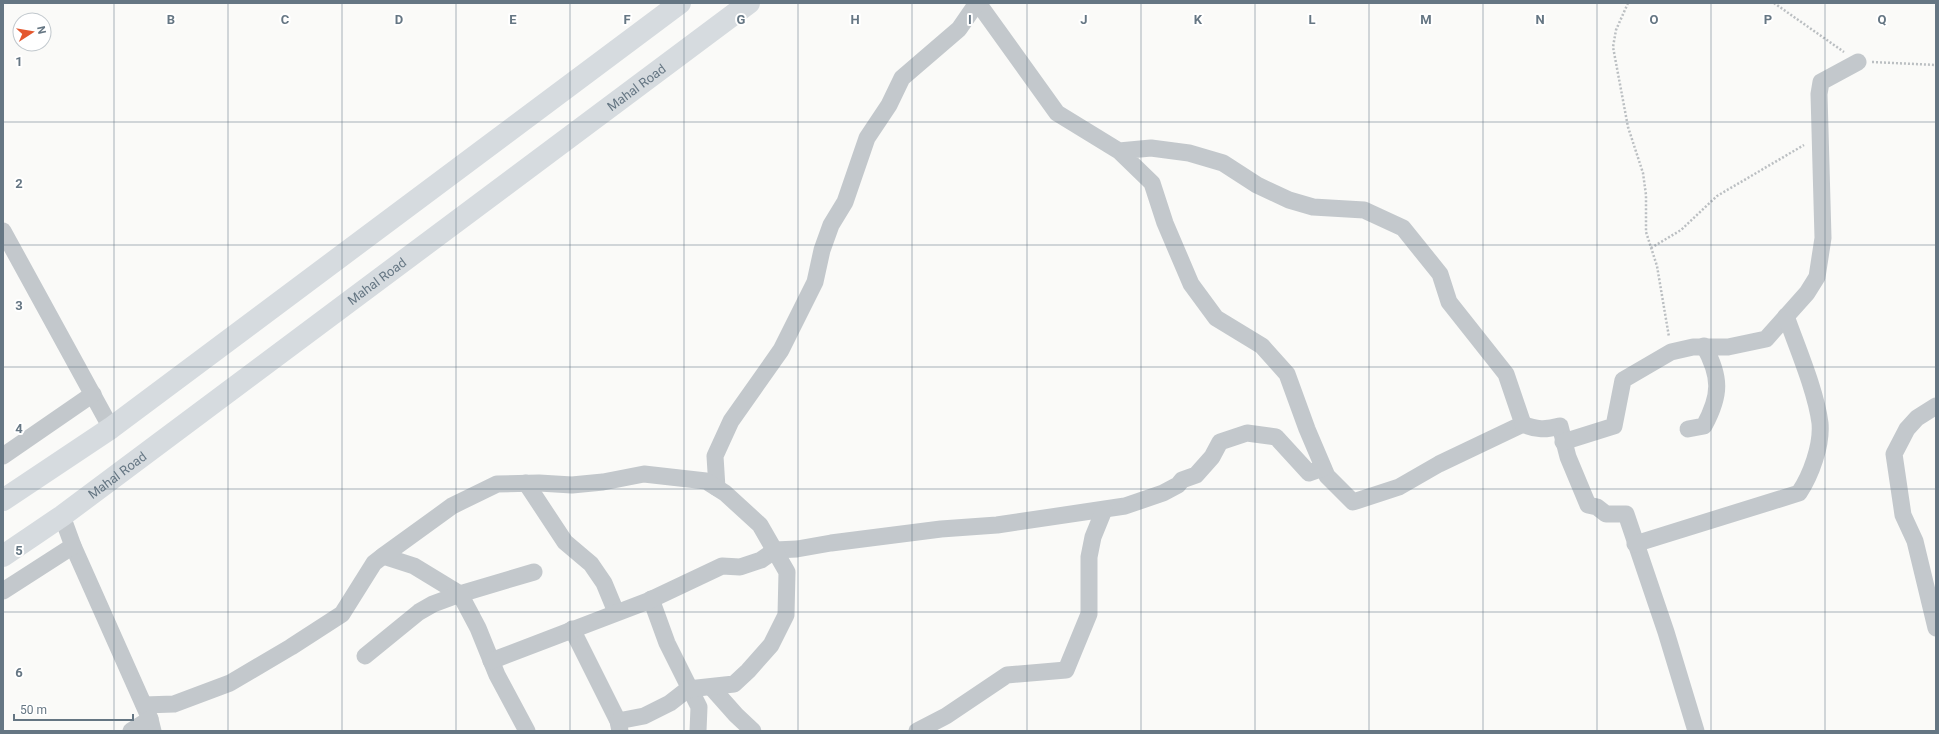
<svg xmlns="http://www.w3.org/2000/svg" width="1939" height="734" font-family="Roboto,sans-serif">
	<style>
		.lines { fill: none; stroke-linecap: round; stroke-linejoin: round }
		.path { stroke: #bbbfc2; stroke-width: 2.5; stroke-dasharray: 2 2; stroke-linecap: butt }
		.minor { stroke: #c3c8cc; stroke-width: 17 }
		.major { stroke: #d6dbdf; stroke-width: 22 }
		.grid { fill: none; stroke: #657683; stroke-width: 1; stroke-opacity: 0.55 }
		.labels { text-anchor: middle; stroke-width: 4; stroke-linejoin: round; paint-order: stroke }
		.street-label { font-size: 13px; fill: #657683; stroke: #fff }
		.grid-label { font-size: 13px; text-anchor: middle; font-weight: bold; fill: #657683; stroke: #fff; stroke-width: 4; stroke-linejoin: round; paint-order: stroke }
	</style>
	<rect width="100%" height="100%" fill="#fafaf8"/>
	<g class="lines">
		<g class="path">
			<path d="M 1628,3 L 1616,30 L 1613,47 L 1628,127 L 1643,173 L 1646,195 L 1646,232 L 1657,266 L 1669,337"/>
			<path d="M 1774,3 L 1844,52"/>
			<path d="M 1872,62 L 1936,65"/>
			<path d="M 1651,248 L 1681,230 L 1717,196 L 1804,145"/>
		</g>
		<g class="minor">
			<path d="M 978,3 L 1057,113 L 1119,151 L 1152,183 L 1165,223 L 1191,284 L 1216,318 L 1262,346 L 1287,374 L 1307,429 L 1327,476 L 1353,502 L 1399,487 L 1439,464 L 1523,424 L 1506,374 L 1449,302 L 1440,274 L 1403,228 L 1364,210 L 1313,207 L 1289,200 L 1257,185 L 1223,163 L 1189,153 L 1151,148 L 1119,151"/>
			<path d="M 3,231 L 111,428"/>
			<path d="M 1936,406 L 1917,418 L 1907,429 L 1894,454 L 1903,515 L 1915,541 L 1936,628"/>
			<path d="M 1523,424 C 1536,430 1546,430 1560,426 L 1568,457 L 1588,505 L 1597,507 L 1606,514 L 1626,514 L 1666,632 L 1696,731"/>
			<path d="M 1688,429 L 1704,426 C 1721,395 1721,377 1704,346"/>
			<path d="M 1563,442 L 1614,426 L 1623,380 L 1671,352 L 1693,347 L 1728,347 L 1766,339 L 1807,293 L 1817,277 L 1823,238 L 1819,94 L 1821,82 L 1858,62"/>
			<path d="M 3,456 L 93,394"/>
			<path d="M 526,483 L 565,542 L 591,564 L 604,583 L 616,612"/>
			<path d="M 717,488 L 715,456 L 731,421 L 781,350 L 815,282 L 822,250 L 831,225 L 845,202 L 867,138 L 889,105 L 902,78 L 959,29 L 977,3"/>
			<path d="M 62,516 L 73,546 L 150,719 L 153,731"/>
			<path d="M 1635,544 L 1799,493 C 1811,475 1822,445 1820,423 C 1816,391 1797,347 1786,316"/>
			<path d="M 383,556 L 414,566 L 460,594 L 534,572"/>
			<path d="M 3,591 L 73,546"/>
			<path d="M 651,599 L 667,643 L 699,707 L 698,731"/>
			<path d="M 572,629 L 618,721 L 620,731"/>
			<path d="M 365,656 L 419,612 L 433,604 L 460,594 L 478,628 L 497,675 L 527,731"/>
			<path d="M 491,661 L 648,601 L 722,566 L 740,567 L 761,560 L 775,550 L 797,549 L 831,543 L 941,529 L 997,525 L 1125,506 L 1163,493 L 1178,485 L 1182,480 L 1196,475 L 1212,457 L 1220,442 L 1247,433 L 1276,437 L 1309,473 L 1323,468"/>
			<path d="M 712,688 L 736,715 L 753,731"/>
			<path d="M 144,705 L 174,704 L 230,683 L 291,647 L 342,614 L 374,563 L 383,556 L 452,506 L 497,484 L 539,483 L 572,485 L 603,482 L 644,474 L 706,481 L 725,493 L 760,525 L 787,572 L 786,615 L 771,645 L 748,671 L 734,684 L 688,689 L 670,703 L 644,716 L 618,721"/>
			<path d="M 131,731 L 150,719"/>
			<path d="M 917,731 L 946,716 L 1007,675 L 1066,670 L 1089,614 L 1089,557 L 1093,537 L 1104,510"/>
		</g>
		<g class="major">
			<path d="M 3,500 L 111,428 L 680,3"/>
			<path id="s1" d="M 3,556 L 62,516 L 749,3"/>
		</g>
	</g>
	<path class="grid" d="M 114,3 L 114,731M 228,3 L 228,731M 342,3 L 342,731M 456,3 L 456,731M 570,3 L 570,731M 684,3 L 684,731M 798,3 L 798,731M 912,3 L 912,731M 1027,3 L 1027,731M 1141,3 L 1141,731M 1255,3 L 1255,731M 1369,3 L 1369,731M 1483,3 L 1483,731M 1597,3 L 1597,731M 1711,3 L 1711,731M 1825,3 L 1825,731M 3,122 L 1936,122M 3,245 L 1936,245M 3,367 L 1936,367M 3,489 L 1936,489M 3,612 L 1936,612"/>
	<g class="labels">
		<g class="street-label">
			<text dy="5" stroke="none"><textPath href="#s1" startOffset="788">Mahal Road</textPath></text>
			<text dy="5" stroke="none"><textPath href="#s1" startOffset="464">Mahal Road</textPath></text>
			<text dy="5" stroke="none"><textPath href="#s1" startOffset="140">Mahal Road</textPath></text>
		</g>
	</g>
	<g class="grid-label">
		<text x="171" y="24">B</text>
		<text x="285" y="24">C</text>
		<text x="399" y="24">D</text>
		<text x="513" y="24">E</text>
		<text x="627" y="24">F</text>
		<text x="741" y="24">G</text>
		<text x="855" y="24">H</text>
		<text x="970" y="24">I</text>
		<text x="1084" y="24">J</text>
		<text x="1198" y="24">K</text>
		<text x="1312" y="24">L</text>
		<text x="1426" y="24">M</text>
		<text x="1540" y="24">N</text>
		<text x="1654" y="24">O</text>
		<text x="1768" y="24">P</text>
		<text x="1882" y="24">Q</text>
		<text x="19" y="66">1</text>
		<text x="19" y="188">2</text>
		<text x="19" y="310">3</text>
		<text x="19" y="433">4</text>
		<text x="19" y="555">5</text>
		<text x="19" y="677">6</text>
	</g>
	<rect width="1939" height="734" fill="none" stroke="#657683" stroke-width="8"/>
	<g transform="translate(32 32) rotate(78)"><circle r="19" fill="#ffffff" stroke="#c1c8cd"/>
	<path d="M0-3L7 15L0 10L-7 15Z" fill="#e4572e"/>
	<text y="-6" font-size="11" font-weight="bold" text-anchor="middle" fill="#657683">N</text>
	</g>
	<path d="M14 714v6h119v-6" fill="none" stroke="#657683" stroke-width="2"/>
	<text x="20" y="714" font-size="12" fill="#657683" stroke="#ffffff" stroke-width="3" paint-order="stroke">50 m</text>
</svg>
